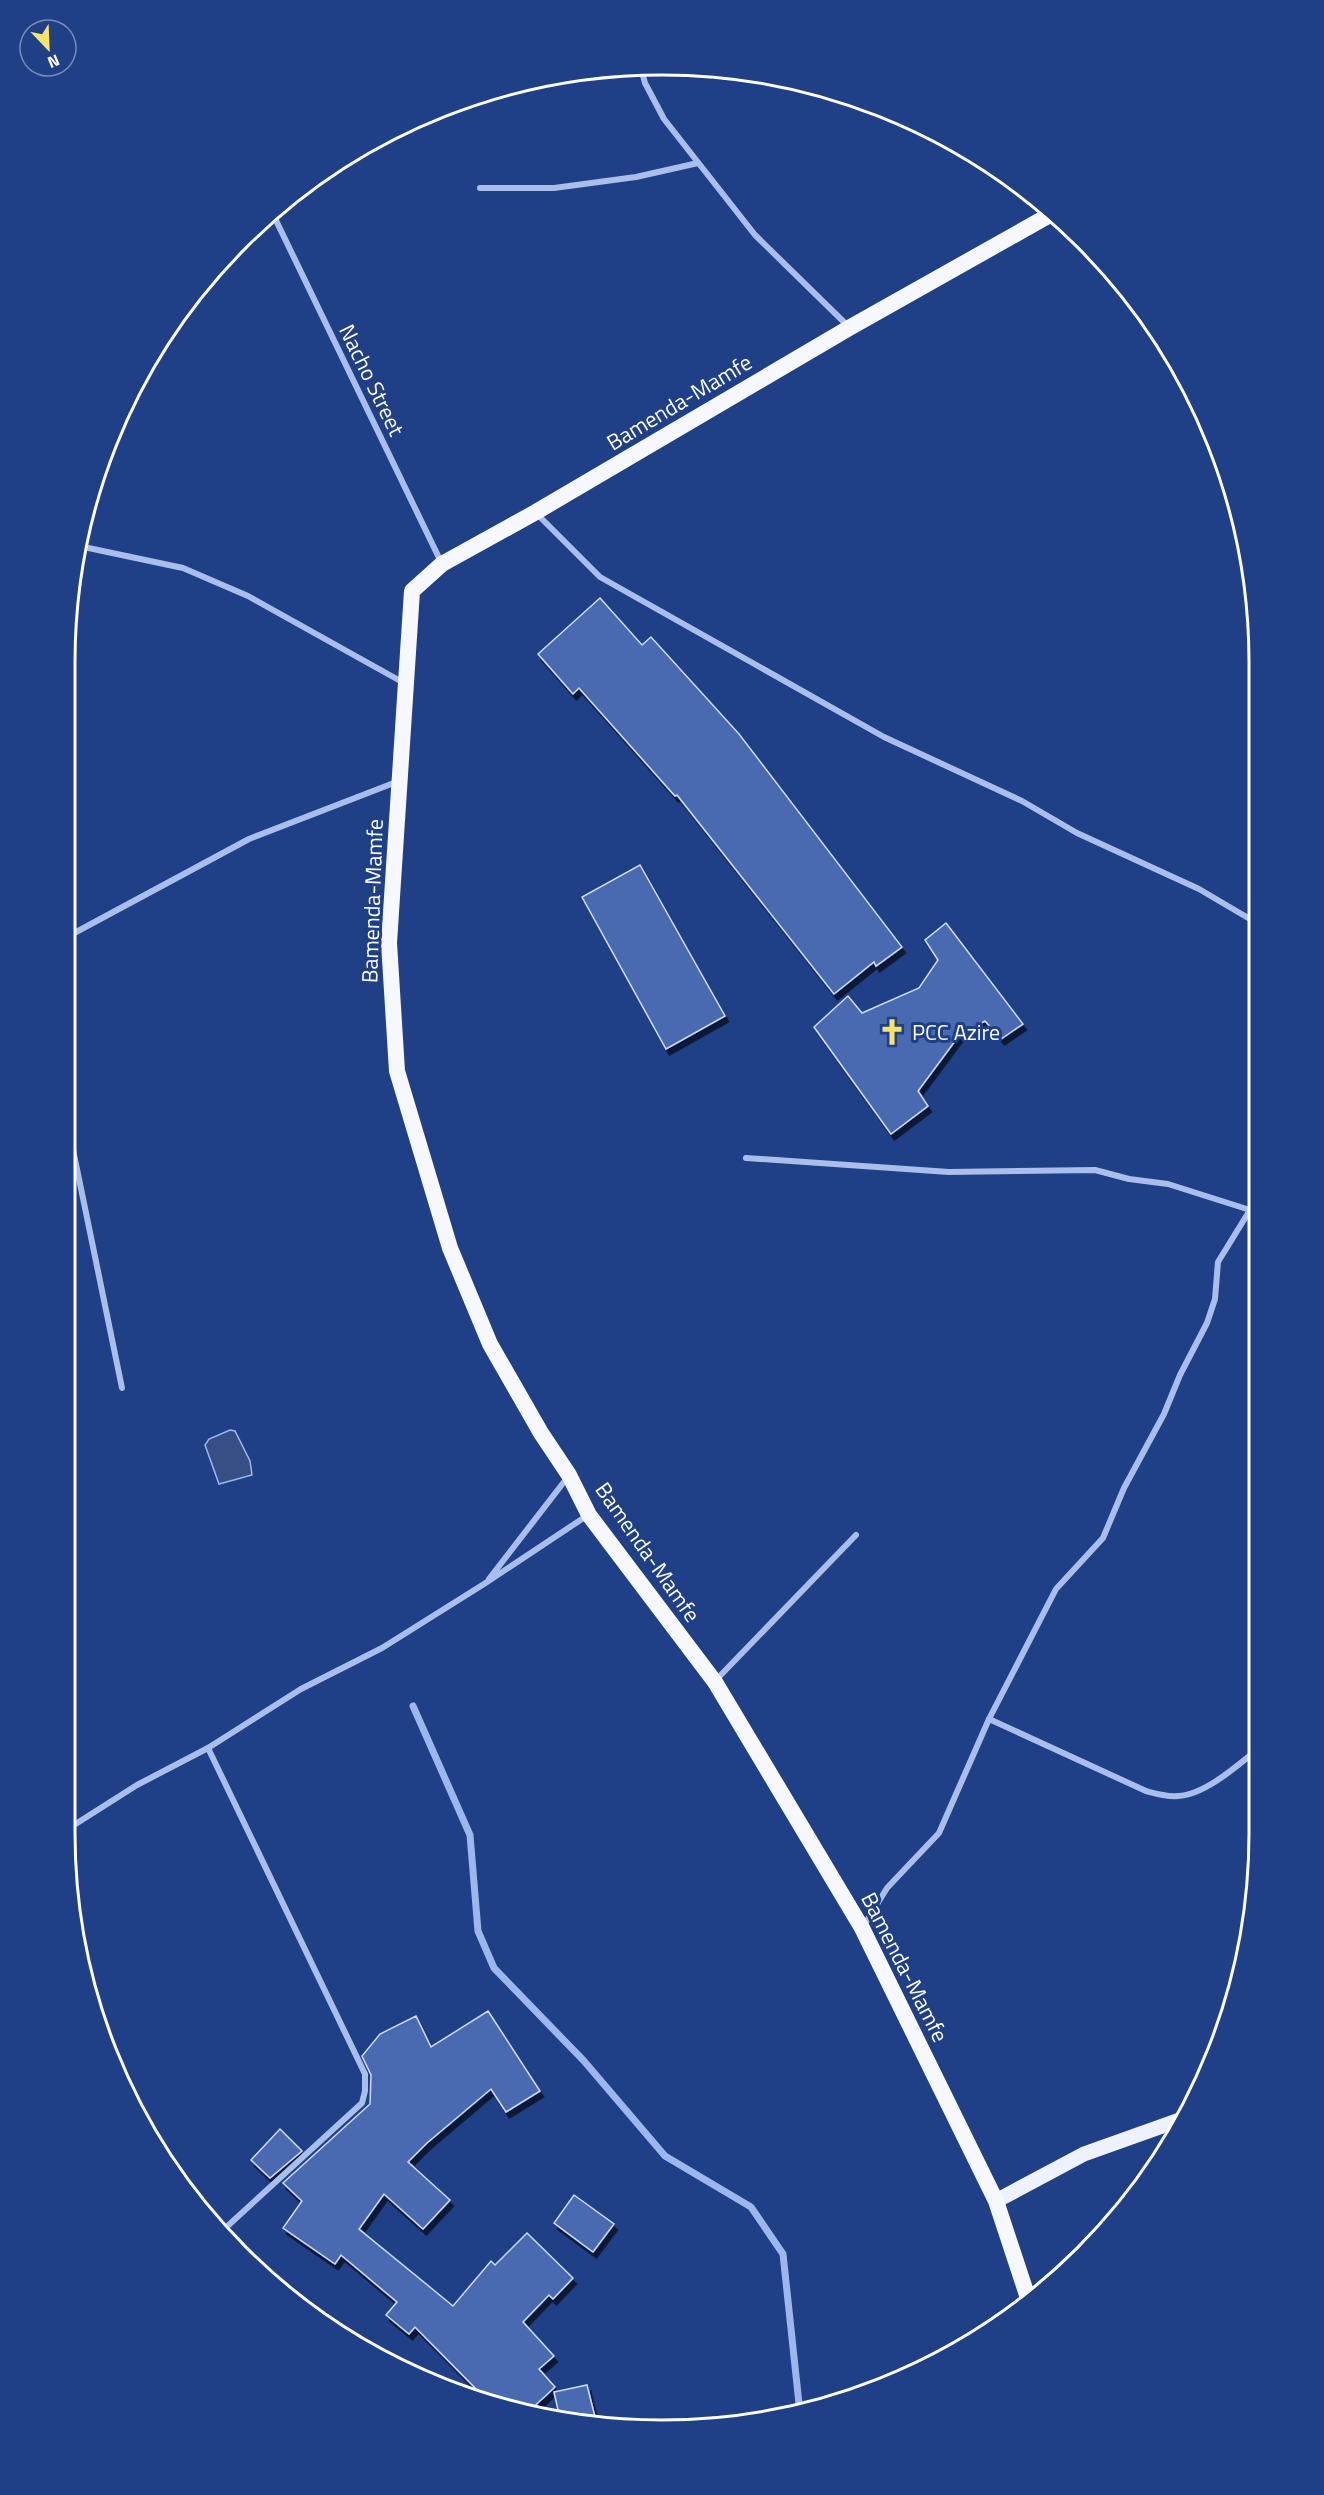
<svg xmlns="http://www.w3.org/2000/svg" width="1324" height="2495" font-family="'Titillium Web',sans-serif">
	<style>
		.water { fill: #384f85; stroke: #9db7ec; stroke-width: 1.5 }
		.lines { fill: none; stroke-linecap: round; stroke-linejoin: round }
		.stream { stroke: #9db7ec; stroke-width: 7 }
		.building { fill: #4869b0; stroke: #cedbf8; stroke-width: 1.5; filter: url(#shadow) }
		.minor { stroke: #a9beea; stroke-width: 6 }
		.primary { stroke: #edf2fe; stroke-width: 15 }
		.trunk { stroke: #f6f8fe; stroke-width: 16 }
		.labels { text-anchor: middle; stroke-width: 6; stroke-linejoin: round; paint-order: stroke }
		.street-label { font-size: 22px; fill: #fff; stroke: #1f3f87 }
		.poi-label { font-size: 22px; fill: #fff; stroke: #1f3f87; text-anchor: start }
		.rim { fill: none; stroke: #fff; stroke-width: 3 }
	</style>
	<defs>
		<filter id="shadow"><feDropShadow dx="3.5" dy="6" stdDeviation="0" flood-color="#0009"/></filter>
	</defs>
	<rect width="100%" height="100%" fill="#1f3f87"/>
	<path class="water" d="M 230,1430 L 235,1431 L 250,1461 L 252,1475 L 219,1484 L 205,1445 L 209,1439 Z"/>
	<g class="lines">
		<path class="stream" d="M 413,1706 L 470,1835 L 478,1931 L 494,1968 L 584,2061 L 665,2156 L 751,2207 L 783,2254 L 800,2413"/>
	</g>
	<g class="building">
		<path d="M 600,598 L 642,645 L 651,637 L 739,734 L 902,947 L 876,966 L 874,962 L 834,994 L 677,795 L 675,796 L 579,688 L 573,694 L 538,654 Z"/>
		<path d="M 640,865 L 725,1016 L 666,1049 L 582,897 Z"/>
		<path d="M 946,923 L 1023,1024 L 1001,1039 L 985,1021 L 958,1037 L 918,1091 L 928,1106 L 891,1134 L 814,1027 L 848,996 L 862,1013 L 919,988 L 938,960 L 925,940 Z"/>
		<path d="M 488,2011 L 540,2091 L 506,2112 L 491,2089 L 427,2143 L 408,2162 L 450,2200 L 423,2229 L 384,2194 L 359,2229 L 453,2306 L 491,2261 L 495,2265 L 527,2233 L 573,2278 L 553,2299 L 549,2295 L 523,2322 L 554,2356 L 539,2369 L 555,2387 L 527,2413 L 492,2405 L 415,2327 L 409,2334 L 386,2315 L 397,2302 L 341,2255 L 335,2264 L 283,2228 L 302,2201 L 283,2183 L 370,2104 L 371,2075 L 362,2056 L 380,2034 L 416,2016 L 431,2047 Z"/>
		<path d="M 280,2129 L 302,2151 L 270,2178 L 251,2160 Z"/>
		<path d="M 574,2195 L 614,2224 L 593,2252 L 554,2223 Z"/>
		<path d="M 587,2385 L 597,2425 L 560,2419 L 554,2392 Z"/>
	</g>
	<g class="lines">
		<g class="minor">
			<path d="M 641,68 L 645,83 L 664,119 L 755,235 L 849,327"/>
			<path d="M 480,188 L 554,188 L 636,177 L 698,163"/>
			<path d="M 271,210 L 442,564"/>
			<path d="M 537,514 L 600,577 L 884,737 L 1022,801 L 1077,833 L 1199,889 L 1255,922"/>
			<path d="M 79,546 L 183,568 L 248,596 L 404,683"/>
			<path d="M 65,938 L 249,839 L 399,781"/>
			<path d="M 65,1124 L 70,1135 L 122,1388"/>
			<path d="M 746,1158 L 949,1172 L 1095,1170 L 1129,1179 L 1168,1184 L 1250,1210 L 1256,1210"/>
			<path d="M 489,1579 L 567,1478"/>
			<path d="M 715,1681 L 856,1535"/>
			<path d="M 989,1719 L 1146,1791 C 1157,1794 1167,1797 1178,1796 C 1205,1795 1238,1765 1258,1749"/>
			<path d="M 208,1748 L 365,2074 L 365,2091 L 362,2103 L 221,2232"/>
			<path d="M 65,1837 L 74,1825 L 137,1785 L 208,1748 L 301,1689 L 382,1648 L 484,1584 L 588,1515"/>
			<path d="M 863,1927 L 887,1888 L 939,1833 L 989,1719 L 1056,1589 L 1103,1538 L 1124,1488 L 1164,1414 L 1180,1375 L 1207,1323 L 1215,1299 L 1218,1262 L 1250,1210"/>
		</g>
		<path class="primary" d="M 996,2201 L 1084,2154 L 1185,2118"/>
		<path class="trunk" d="M 1029,2301 L 996,2201 L 862,1928 L 715,1682 L 589,1515 L 569,1475 L 541,1433 L 490,1344 L 450,1248 L 397,1071 L 389,943 L 412,591 L 442,564 L 536,512 L 849,328 L 1055,212"/>
	</g>
	<defs>
		<symbol id="church-bare" viewBox="-9 -9 18 18"><path d="M-1.2-6h2.4v3.5h3.3v2.4h-3.3V6h-2.4V-.1h-3.3v-2.4h3.3Z" fill="#f8e269" stroke="#1f3f87" stroke-width="2.5" paint-order="stroke"/></symbol>
	</defs>
	<g fill-rule="evenodd">
		<use href="#church-bare" x="873" y="1013" width="38" height="38"/>
	</g>
	<g class="labels">
		<g class="street-label">
			<text transform="translate(372 380) rotate(64)" y="8">Nacho Street</text>
			<text transform="translate(679 402) rotate(-31)" y="8">Bamenda-Mamfe</text>
			<text transform="translate(372 901) rotate(-88)" y="8">Bamenda-Mamfe</text>
			<text transform="translate(648 1552) rotate(55)" y="8">Bamenda-Mamfe</text>
			<text transform="translate(905 1967) rotate(63)" y="8">Bamenda-Mamfe</text>
		</g>
		<g class="poi-label">
			<text x="912" y="1040">PCC Azire</text>
		</g>
	</g>
	<path d="M0 0H1324V2495H0ZM662 75H662A587 587 0 0 1 1249 662V1833A587 587 0 0 1 662 2420H662A587 587 0 0 1 75 1833V662A587 587 0 0 1 662 75Z" fill="#1f3f87" fill-rule="evenodd"/>
	<path class="rim" d="M662 75H662A587 587 0 0 1 1249 662V1833A587 587 0 0 1 662 2420H662A587 587 0 0 1 75 1833V662A587 587 0 0 1 662 75Z"/>
	<g transform="translate(48 48) rotate(157)"><circle r="28" fill="#1f3f87" stroke="#798cb7" stroke-width="1.5"/>
	<path d="M0-4.5L10 22L0 15L-10 22Z" fill="#f8e269"/>
	<text y="-9" font-size="16" font-weight="bold" text-anchor="middle" fill="#ffffff">N</text>
	</g>
</svg>
